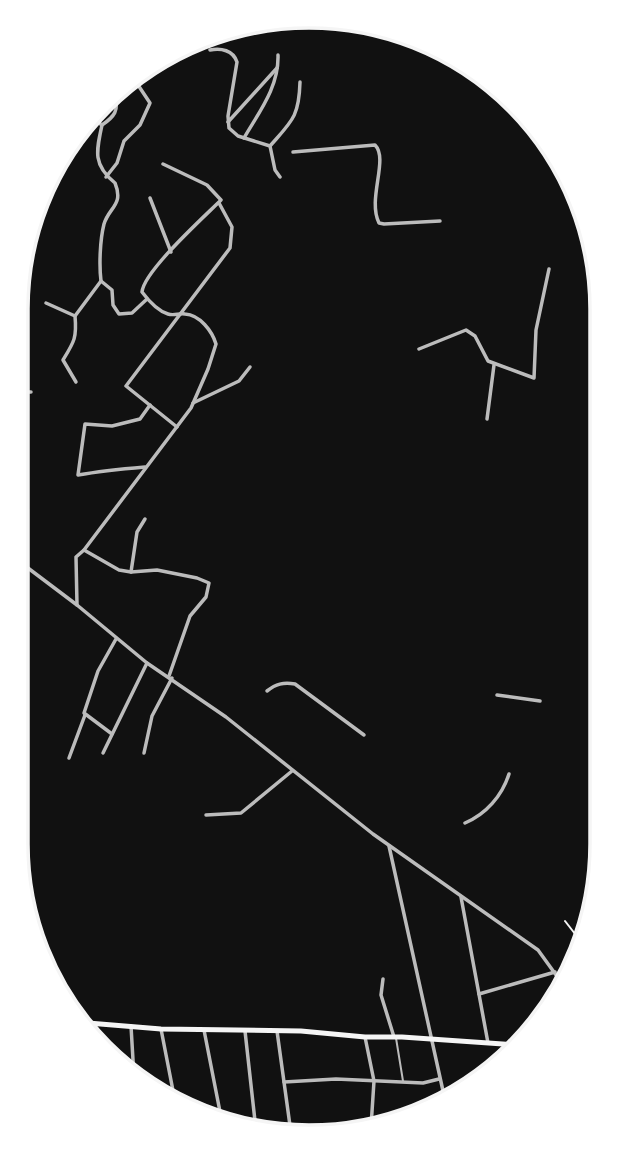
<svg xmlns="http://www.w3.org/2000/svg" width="618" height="1153" font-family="'IBM Plex Sans',sans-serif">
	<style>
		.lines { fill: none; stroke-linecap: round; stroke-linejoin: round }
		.path { stroke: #f5f5f5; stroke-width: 2 }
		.service { stroke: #bcbcbc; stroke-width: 2 }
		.minor { stroke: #bcbcbc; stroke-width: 3.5 }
		.secondary { stroke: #f5f5f5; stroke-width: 5 }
		.rim { fill: none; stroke: #f5f5f5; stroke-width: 3.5 }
	</style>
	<rect width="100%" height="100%" fill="#111"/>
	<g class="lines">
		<path class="path" d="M 565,921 L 579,939"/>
		<path class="service" d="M 396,1038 L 403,1081"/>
		<g class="minor">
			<path d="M 210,50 C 221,48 233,50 237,62 L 228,116 L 229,128 L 238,136 L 270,146 L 275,170 L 280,177"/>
			<path d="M 93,119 L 102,125 C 96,152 93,165 115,183 C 124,205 109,207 104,224 C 100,240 99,265 101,281 L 112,290 L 113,305 L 119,314 L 132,313 L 147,299"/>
			<path d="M 228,122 L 277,68"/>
			<path d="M 102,125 C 114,117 120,110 114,95"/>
			<path d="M 244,138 C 259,112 279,87 278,55"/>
			<path d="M 270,146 C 292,121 299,117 300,82"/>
			<path d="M 293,152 L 375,145 C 389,159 367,199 379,223 L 384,224 L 440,221"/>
			<path d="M 106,177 L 117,163 L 124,141 L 140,125 L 150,103 L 132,76"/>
			<path d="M 150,198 L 171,252"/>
			<path d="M 46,303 L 75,316 C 77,338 74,342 63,360 L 76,382"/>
			<path d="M 75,316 L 101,281"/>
			<path d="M 419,349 L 466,330 L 475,336 L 488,361 L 534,378 L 536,330 L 549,269"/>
			<path d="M 16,392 L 31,392"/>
			<path d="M 193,403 L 239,381 L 250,367"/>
			<path d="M 487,419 L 494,365"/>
			<path d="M 177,427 L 126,386 L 230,248 L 232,227 L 219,203"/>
			<path d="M 145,467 C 122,469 101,471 78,475 L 85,424 L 112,426 L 140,419 L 150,405"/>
			<path d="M 84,550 L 119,570 L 131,572 L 157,570 L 197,578 L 209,583 L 206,597 L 190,616 L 169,676"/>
			<path d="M 16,559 L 77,605 L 147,663 L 226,717 L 373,834 L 538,950 L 564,986"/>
			<path d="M 131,572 L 137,532 L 145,519"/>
			<path d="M 77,605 L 76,557 L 84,550 L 191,408 L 208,369 L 216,344 C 212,331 200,315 185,314 C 179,313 174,316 168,314 C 158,311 148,300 142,292 C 144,271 204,217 221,200 L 207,185 L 163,164"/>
			<path d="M 267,691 C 276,684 283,682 295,684 L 364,735"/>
			<path d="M 497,695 L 540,701"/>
			<path d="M 112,734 L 84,713 L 98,671 L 116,639"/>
			<path d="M 103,753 L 147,663"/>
			<path d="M 144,753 L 152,716 L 172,678"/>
			<path d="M 69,758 L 85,715"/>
			<path d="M 206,815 L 241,813 L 292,771"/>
			<path d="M 465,823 C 486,814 502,796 509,774"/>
			<path d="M 389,846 L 445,1100"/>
			<path d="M 461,897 L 488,1043"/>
			<path d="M 383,979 L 381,995 L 394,1037"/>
			<path d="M 479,994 L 555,972"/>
			<path d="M 94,1024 L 95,1040"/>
			<path d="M 131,1026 L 134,1077"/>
			<path d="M 161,1029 L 175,1101"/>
			<path d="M 204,1030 L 222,1122"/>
			<path d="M 245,1031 L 256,1130"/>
			<path d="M 277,1031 L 291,1133"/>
			<path d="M 365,1037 L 374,1081 L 371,1127"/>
			<path d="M 284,1082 L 336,1079 L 423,1083 L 439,1079"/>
		</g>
		<path class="secondary" d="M 76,1022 L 161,1029 L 301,1031 L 365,1037 L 402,1037 L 518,1045"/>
	</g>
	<path d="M0 0H618V1153H0ZM309 28H309A281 281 0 0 1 590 309V844A281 281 0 0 1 309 1125H309A281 281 0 0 1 28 844V309A281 281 0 0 1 309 28Z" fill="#fff" fill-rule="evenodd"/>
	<path class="rim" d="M309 28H309A281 281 0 0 1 590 309V844A281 281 0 0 1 309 1125H309A281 281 0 0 1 28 844V309A281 281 0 0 1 309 28Z"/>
</svg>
